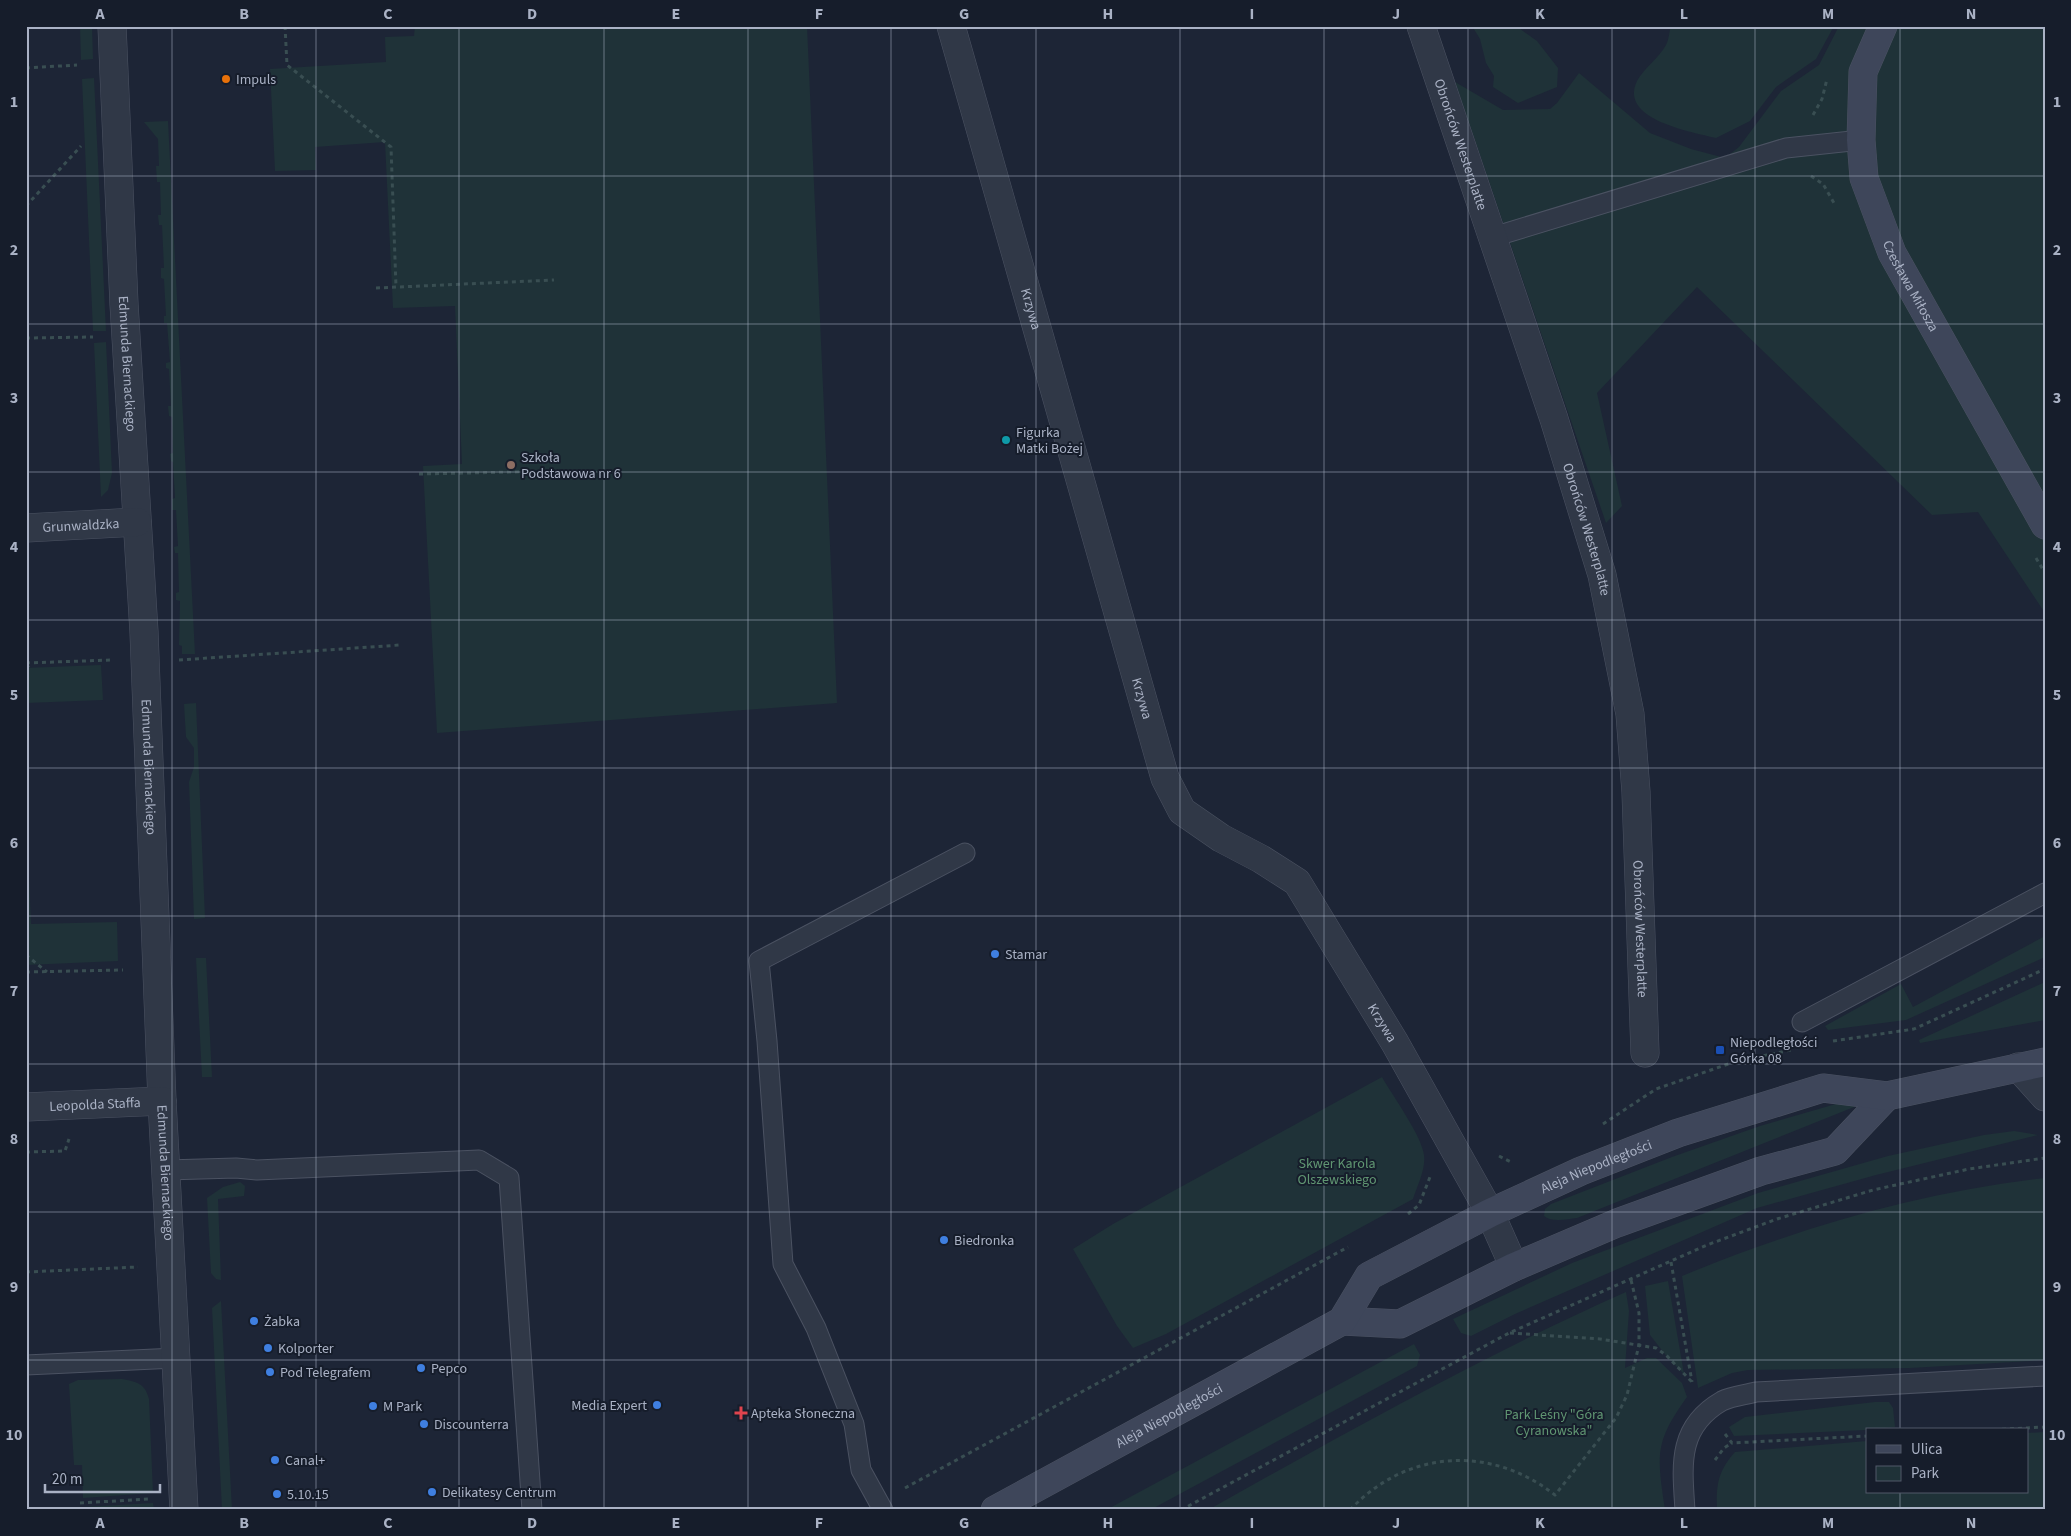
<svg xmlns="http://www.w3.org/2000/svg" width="2071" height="1536" font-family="'Source Sans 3',sans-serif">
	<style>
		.green { fill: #1f3238 }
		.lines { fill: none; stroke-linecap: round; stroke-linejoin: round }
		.lane-casing { stroke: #4b5262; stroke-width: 21 }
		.street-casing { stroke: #4b5262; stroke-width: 29 }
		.secondary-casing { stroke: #4b5262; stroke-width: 29 }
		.path { stroke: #394e52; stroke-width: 3; stroke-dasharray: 4 4; stroke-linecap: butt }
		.lane { stroke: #303847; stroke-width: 19 }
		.street { stroke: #303847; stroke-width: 28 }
		.secondary { stroke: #3e465a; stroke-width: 28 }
		.grid { fill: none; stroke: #aab2c5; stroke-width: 1; stroke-opacity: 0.55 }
		.food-dot { fill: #e8710a; stroke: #161d2b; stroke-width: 2 }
		.culture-dot { fill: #0f9aa8; stroke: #161d2b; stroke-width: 2 }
		.education-dot { fill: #8d6e63; stroke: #161d2b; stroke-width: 2 }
		.shop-dot { fill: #3f7fe0; stroke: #161d2b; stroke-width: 2 }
		.transit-dot { fill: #1a4fb4; stroke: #161d2b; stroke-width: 2 }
		.health-dot { fill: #e0444e; stroke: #161d2b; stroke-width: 2 }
		.labels { text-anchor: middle; stroke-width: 4; stroke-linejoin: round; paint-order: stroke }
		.poi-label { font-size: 14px; fill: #aab2c5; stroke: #161d2b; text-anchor: start }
		.street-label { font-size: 14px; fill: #aab2c5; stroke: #161d2b }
		.park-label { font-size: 14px; fill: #609672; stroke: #161d2b }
		.neatline { fill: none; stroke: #aab2c5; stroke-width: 2 }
		.grid-label { font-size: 16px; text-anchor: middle; font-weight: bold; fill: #aab2c5 }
	</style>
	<rect width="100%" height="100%" fill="#1d2536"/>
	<g class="green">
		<path d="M 80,26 L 92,26 L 93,59 L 81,60 Z"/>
		<path d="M 415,26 L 807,26 L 837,703 L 437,733 L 423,466 L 462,464 L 455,306 L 393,308 L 385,142 L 315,147 L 316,170 L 275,171 L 270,69 L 386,62 L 385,37 L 414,36 Z"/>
		<path d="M 1472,26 L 1516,26 L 1537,41 L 1558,68 L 1557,87 L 1518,103 L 1493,87 L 1494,76 L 1486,63 L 1480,39 Z"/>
		<path d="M 1671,26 L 1834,26 L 1816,59 L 1776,87 L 1750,121 L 1716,138 C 1693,132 1618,120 1637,81 C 1644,68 1659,58 1666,45 C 1669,40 1669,32 1671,26 Z"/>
		<path d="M 1839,26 L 2045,26 L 2045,613 L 1978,512 L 1932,515 L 1697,287 L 1597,393 L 1622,506 L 1606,523 L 1455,82 L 1503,110 L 1550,109 L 1557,103 L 1579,73 L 1650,133 L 1691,149 L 1725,158 L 1739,147 L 1781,91 L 1819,65 Z"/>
		<path d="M 94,78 L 106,331 L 93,331 L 82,79 Z"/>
		<path d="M 168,121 L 195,654 L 182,654 L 182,646 L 179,645 L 180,601 L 176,600 L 176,593 L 179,592 L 178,553 L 175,553 L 174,547 L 178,546 L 176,510 L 172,510 L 172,499 L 175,498 L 173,462 L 171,461 L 170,454 L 173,453 L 172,417 L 169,416 L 168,406 L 171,406 L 169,369 L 166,368 L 166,363 L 170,362 L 167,323 L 164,323 L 164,316 L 166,316 L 164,279 L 161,278 L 161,268 L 164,268 L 162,225 L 159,225 L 158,215 L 161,215 L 160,182 L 157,182 L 156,166 L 159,166 L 158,139 L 144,122 Z"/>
		<path d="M 106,342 L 112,473 L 108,490 L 101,497 L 94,343 Z"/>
		<path d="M 101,665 L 103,700 L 26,703 L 26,668 Z"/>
		<path d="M 196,703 L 205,918 L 194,919 L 189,782 L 194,767 L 194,748 L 186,737 L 184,704 Z"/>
		<path d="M 26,806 L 31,924 L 117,922 L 118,961 L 26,965 Z"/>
		<path d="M 2045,936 L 2045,957 L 1906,1020 L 1828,1030 L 1825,1026 L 1901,984 L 1913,1007 Z"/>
		<path d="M 196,958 L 206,958 L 212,1077 L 202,1077 Z"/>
		<path d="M 2045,982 L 2045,1020 L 1920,1043 L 1919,1040 Z"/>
		<path d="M 1382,1077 C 1392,1095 1422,1136 1424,1155 C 1426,1169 1417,1186 1413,1199 L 1166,1334 L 1133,1348 L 1117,1326 L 1073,1249 L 1113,1224 Z"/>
		<path d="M 1853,1099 L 1857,1105 L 1854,1107 L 1577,1218 C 1567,1219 1553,1223 1544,1216 L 1545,1209 L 1551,1204 L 1672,1157 L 1760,1126 Z"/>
		<path d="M 2014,1131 L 2038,1135 L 1876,1175 L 1757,1208 L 1515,1314 L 1471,1336 L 1461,1333 L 1453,1319 L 1572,1263 L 1758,1193 L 1888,1156 L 1984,1135 Z"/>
		<path d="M 2045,1178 L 2045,1360 L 1910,1368 L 1748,1370 L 1732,1373 L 1698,1388 L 1682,1276 C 1798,1228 1920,1192 2045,1178 Z"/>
		<path d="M 240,1182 L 245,1186 L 244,1196 L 218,1199 L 221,1280 L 216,1279 L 211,1273 L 207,1198 L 223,1187 Z"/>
		<path d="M 1668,1281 L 1684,1374 L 1668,1358 L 1650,1335 L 1645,1286 Z"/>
		<path d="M 1626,1292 L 1629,1311 L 1625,1368 L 1647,1358 L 1656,1358 L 1682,1383 L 1687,1397 C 1654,1443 1657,1455 1665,1510 L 1208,1510 C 1345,1433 1482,1356 1626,1292 Z"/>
		<path d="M 221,1301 L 232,1510 L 222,1510 L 212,1308 Z"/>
		<path d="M 1414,1344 L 1420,1355 L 1417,1366 L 1150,1510 L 1106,1510 Z"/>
		<path d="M 122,1379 C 137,1382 145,1383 149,1399 L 153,1493 L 83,1498 L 82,1465 L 74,1465 L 69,1384 L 78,1380 Z"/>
		<path d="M 1875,1402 L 1889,1402 L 1893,1408 L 1895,1427 L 1866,1430 L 1734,1436 L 1729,1427 L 1745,1417 Z"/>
		<path d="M 2045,1432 L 2045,1510 L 1717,1510 C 1716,1485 1718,1471 1735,1452 L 1867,1441 L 1867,1492 L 2027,1492 L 2027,1433 Z"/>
		<path d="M 153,1503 L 154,1510 L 83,1510 L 83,1507 Z"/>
	</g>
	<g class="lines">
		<defs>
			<g id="lane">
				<path d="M 1493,237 L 1786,148 L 1861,140"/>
				<path d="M 1802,1022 L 2045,893"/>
				<path d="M 166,1170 L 236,1168 L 257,1170 L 479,1160 L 509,1178 L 532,1510"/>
				<path d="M 26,1365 L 176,1358"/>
				<path d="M 883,1510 L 861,1470 L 854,1424 L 816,1328 L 783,1264 L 767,1041 L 759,961 L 965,853"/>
				<path d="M 1685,1510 C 1682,1465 1677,1427 1722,1401 C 1732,1396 1745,1395 1756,1392 L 2045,1376"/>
			</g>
			<g id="street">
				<path id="s1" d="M 112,26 L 124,304 L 144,632 L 162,1101 L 184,1510"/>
				<path id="s2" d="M 951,26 L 1165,778 L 1182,811 L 1221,838 L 1261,859 L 1297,882 L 1395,1043 L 1490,1213 L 1514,1267"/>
				<path id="s3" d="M 1421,26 L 1554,419 L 1602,575 L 1630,714 L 1636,792 L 1645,1053"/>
				<path id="s4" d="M 26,528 L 137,522"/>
				<path d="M 2018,1067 L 2045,1097"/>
				<path id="s5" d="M 26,1107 L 162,1101"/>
			</g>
			<g id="secondary">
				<path id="s6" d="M 1883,26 L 1863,72 L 1861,140 L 1864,178 L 1892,253 L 2045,525"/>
				<path d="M 1342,1321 L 1400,1324 L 1514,1267 L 1617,1223 L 1761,1171 L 1835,1151 L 1887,1096"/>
				<path id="s7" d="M 995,1510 L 1342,1321 L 1369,1276 L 1490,1213 L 1581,1171 L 1678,1133 L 1823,1088 L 1887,1096 L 2045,1062"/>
			</g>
		</defs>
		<use href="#lane" class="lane-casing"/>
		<use href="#street" class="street-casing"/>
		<use href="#secondary" class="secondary-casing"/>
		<g class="path">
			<path d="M 285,26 L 287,65 L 391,147 L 396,287"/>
			<path d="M 26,68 L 77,65"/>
			<path d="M 1813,115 L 1822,99 L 1827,79"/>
			<path d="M 1811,176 L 1823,184 L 1834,203"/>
			<path d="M 26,206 L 81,146"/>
			<path d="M 376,288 L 554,280"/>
			<path d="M 26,338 L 93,337"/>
			<path d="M 419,474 L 560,471"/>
			<path d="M 2036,558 L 2045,573"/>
			<path d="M 179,660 L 400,645"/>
			<path d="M 26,663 L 111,660"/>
			<path d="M 26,668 L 32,663"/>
			<path d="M 26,955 L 47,972"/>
			<path d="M 26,972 L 123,970"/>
			<path d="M 1833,1041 L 1914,1029 L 2045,969"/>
			<path d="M 1603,1124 L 1656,1089 L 1734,1062 L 1791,1050"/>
			<path d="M 26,1152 L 65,1151 L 69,1139"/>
			<path d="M 1499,1156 L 1513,1163"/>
			<path d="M 1408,1214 L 1419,1205 L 1430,1177"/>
			<path d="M 1671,1262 L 1692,1382"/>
			<path d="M 26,1272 L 138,1267"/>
			<path d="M 1510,1333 L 1600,1339 L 1656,1348 L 1666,1355 L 1692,1382"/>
			<path d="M 1986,1430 L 2045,1427"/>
			<path d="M 1725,1434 L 1732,1443 L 1867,1436"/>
			<path d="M 1715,1460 L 1724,1448 L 1732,1443"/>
			<path d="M 905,1488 L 1348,1247"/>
			<path d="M 80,1503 L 149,1499"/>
			<path d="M 1181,1510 L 1509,1333 L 1707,1245 L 1777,1219 L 1873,1190 L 1969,1169 L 2045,1158"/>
			<path d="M 1350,1510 C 1406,1450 1490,1444 1555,1495 L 1616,1418 L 1627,1395 L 1639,1345 L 1639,1313 L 1631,1280"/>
		</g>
		<use href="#lane" class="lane"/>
		<use href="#street" class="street"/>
		<use href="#secondary" class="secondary"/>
	</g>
	<path class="grid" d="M 172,26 L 172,1510M 316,26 L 316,1510M 459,26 L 459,1510M 604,26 L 604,1510M 748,26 L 748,1510M 891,26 L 891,1510M 1036,26 L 1036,1510M 1180,26 L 1180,1510M 1324,26 L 1324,1510M 1468,26 L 1468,1510M 1612,26 L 1612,1510M 1755,26 L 1755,1510M 1900,26 L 1900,1430M 26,176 L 2045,176M 26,324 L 2045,324M 26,472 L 2045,472M 26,620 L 2045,620M 26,768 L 2045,768M 26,916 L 2045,916M 26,1064 L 2045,1064M 26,1212 L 2045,1212M 26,1360 L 2045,1360M 1900,1492 L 1900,1510"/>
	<circle class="food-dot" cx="226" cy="79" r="5"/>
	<circle class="culture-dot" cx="1006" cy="440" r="5"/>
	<circle class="education-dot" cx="511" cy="465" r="5"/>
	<g class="shop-dot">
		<circle cx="995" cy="954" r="5"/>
		<circle cx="944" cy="1240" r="5"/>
		<circle cx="254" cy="1321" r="5"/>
		<circle cx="268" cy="1348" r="5"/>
		<circle cx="421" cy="1368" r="5"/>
		<circle cx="270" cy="1372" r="5"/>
		<circle cx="657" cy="1405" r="5"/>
		<circle cx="373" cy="1406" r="5"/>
		<circle cx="424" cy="1424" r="5"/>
		<circle cx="275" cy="1460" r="5"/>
		<circle cx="432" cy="1492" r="5"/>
		<circle cx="277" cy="1494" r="5"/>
	</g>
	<rect class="transit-dot" x="1715" y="1045" width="10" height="10" rx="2.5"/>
	<path class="health-dot" d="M738.5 1405.5h5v5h5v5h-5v5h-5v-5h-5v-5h5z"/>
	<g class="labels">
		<g class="poi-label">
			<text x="236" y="84">Impuls</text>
			<text x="1016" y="437">Figurka<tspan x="1016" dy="16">Matki Bożej</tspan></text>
			<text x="521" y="462">Szkoła<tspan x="521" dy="16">Podstawowa nr 6</tspan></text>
			<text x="1005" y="959">Stamar</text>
			<text x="1730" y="1047">Niepodległości<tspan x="1730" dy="16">Górka 08</tspan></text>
			<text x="954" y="1245">Biedronka</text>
			<text x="264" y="1326">Żabka</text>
			<text x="278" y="1353">Kolporter</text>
			<text x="431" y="1373">Pepco</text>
			<text x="280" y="1377">Pod Telegrafem</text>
			<text x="647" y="1410" text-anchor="end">Media Expert</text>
			<text x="383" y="1411">M Park</text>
			<text x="751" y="1418">Apteka Słoneczna</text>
			<text x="434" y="1429">Discounterra</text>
			<text x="285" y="1465">Canal+</text>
			<text x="442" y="1497">Delikatesy Centrum</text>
			<text x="287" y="1499">5.10.15</text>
		</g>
		<g class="street-label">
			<text dy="5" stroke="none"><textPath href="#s3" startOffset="125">Obrońców Westerplatte</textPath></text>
			<text dy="5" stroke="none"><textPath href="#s6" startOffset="274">Czesława Miłosza</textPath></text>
			<text dy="5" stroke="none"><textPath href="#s2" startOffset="294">Krzywa</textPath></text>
			<text dy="5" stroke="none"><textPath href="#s1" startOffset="338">Edmunda Biernackiego</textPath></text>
			<text dy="5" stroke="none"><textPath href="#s4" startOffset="55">Grunwaldzka</textPath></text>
			<text dy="5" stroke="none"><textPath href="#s3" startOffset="530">Obrońców Westerplatte</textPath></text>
			<text dy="5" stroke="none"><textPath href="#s2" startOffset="699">Krzywa</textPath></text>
			<text dy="5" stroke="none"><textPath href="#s1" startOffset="742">Edmunda Biernackiego</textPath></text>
			<text dy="5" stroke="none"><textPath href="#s3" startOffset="935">Obrońców Westerplatte</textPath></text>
			<text dy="5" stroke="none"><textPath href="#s2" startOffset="1119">Krzywa</textPath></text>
			<text dy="5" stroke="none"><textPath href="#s5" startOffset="69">Leopolda Staffa</textPath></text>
			<text dy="5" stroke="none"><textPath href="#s7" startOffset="700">Aleja Niepodległości</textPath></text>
			<text dy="5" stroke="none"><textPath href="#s1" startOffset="1148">Edmunda Biernackiego</textPath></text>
			<text dy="5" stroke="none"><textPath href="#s7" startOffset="198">Aleja Niepodległości</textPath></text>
		</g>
		<g class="park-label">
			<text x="1337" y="1168">Skwer Karola<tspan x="1337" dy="16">Olszewskiego</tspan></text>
			<text x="1554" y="1419">Park Leśny "Góra<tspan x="1554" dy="16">Cyranowska"</tspan></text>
		</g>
	</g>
	<rect width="2071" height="1536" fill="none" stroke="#161d2b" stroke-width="55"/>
	<rect x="1866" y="1428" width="162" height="65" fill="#161d2b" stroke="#515969"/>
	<rect x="1876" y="1445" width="25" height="8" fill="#3e465a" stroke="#515969"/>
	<text x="1911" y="1454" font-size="15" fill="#aab2c5">Ulica</text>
	<rect x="1876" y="1466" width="25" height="15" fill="#1f3238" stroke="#515969"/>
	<text x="1911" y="1478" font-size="15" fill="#aab2c5">Park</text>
	<path d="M45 1484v8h115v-8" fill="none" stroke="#aab2c5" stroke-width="2.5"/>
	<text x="52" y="1484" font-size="15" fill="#aab2c5" stroke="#161d2b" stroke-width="4" paint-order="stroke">20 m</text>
	<rect x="28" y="28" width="2016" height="1480" class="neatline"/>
	<g class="grid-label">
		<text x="100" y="19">A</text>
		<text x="244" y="19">B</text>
		<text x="388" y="19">C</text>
		<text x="532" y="19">D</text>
		<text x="676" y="19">E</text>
		<text x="819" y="19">F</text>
		<text x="964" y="19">G</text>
		<text x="1108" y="19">H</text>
		<text x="1252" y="19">I</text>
		<text x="1396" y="19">J</text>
		<text x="1540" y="19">K</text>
		<text x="1684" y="19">L</text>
		<text x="1828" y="19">M</text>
		<text x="1971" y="19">N</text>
		<text x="14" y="107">1</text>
		<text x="2057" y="107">1</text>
		<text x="14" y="255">2</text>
		<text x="2057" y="255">2</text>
		<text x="14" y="403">3</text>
		<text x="2057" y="403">3</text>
		<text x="14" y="552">4</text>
		<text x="2057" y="552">4</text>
		<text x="14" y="700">5</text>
		<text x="2057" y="700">5</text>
		<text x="14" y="848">6</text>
		<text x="2057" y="848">6</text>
		<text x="14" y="996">7</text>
		<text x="2057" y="996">7</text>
		<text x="14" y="1144">8</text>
		<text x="2057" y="1144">8</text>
		<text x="14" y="1292">9</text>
		<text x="2057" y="1292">9</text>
		<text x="14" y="1440">10</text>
		<text x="2057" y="1440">10</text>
		<text x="100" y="1528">A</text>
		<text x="244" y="1528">B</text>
		<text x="388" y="1528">C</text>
		<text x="532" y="1528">D</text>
		<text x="676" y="1528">E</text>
		<text x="819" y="1528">F</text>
		<text x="964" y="1528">G</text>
		<text x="1108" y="1528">H</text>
		<text x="1252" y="1528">I</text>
		<text x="1396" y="1528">J</text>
		<text x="1540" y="1528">K</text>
		<text x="1684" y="1528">L</text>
		<text x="1828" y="1528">M</text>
		<text x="1971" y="1528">N</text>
	</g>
</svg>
